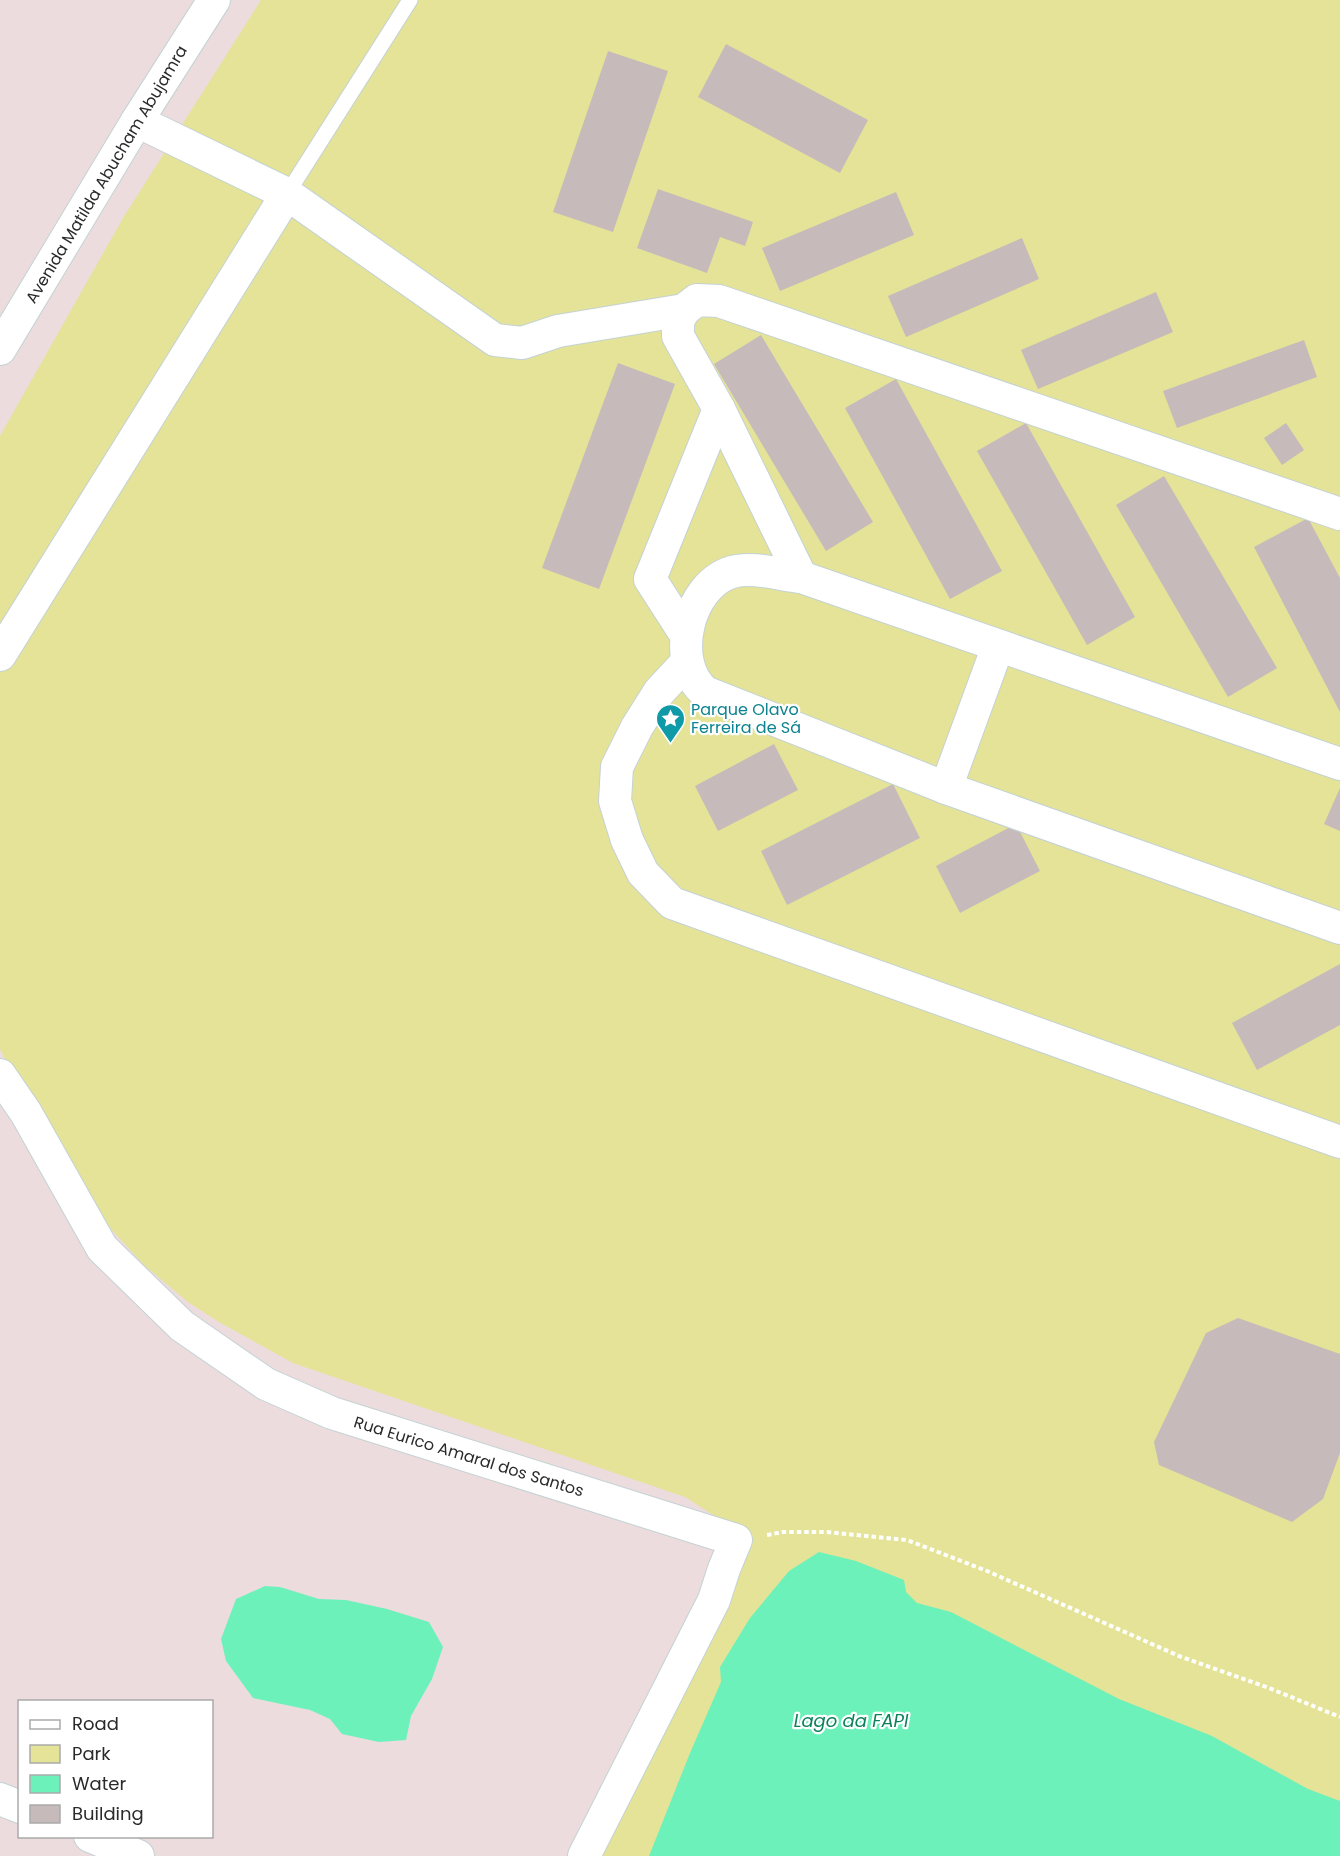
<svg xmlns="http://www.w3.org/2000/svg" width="1340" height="1856" font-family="Poppins,sans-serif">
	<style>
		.green { fill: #e4e397 }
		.water { fill: #6cf1bb }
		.building { fill: #c7babb }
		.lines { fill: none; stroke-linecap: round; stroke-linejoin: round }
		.lane-casing { stroke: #c4d2d4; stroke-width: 17 }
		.street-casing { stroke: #c4d2d4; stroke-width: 34 }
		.path { stroke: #fff; stroke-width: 4; stroke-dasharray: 4.5 3; stroke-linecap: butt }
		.lane { stroke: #fff; stroke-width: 15 }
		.street { stroke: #fff; stroke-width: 32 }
		.labels { text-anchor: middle; stroke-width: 4.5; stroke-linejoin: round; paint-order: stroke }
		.street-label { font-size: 16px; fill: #2a2a2a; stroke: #fff }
		.culture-label { font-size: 16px; fill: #0d838f; stroke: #fff; text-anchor: start }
		.water-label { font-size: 18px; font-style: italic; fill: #0c815b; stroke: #fff }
	</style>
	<rect width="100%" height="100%" fill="#ecdcdd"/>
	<path class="green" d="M 261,0 L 1340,0 L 1340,1856 L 588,1856 L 746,1536 L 685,1497 L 293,1363 L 219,1322 L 188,1302 L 144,1265 L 111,1229 L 4,1057 L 0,1049 L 0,436 L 123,218 Z"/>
	<g class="water">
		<path d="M 819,1552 L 856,1561 L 904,1580 L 906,1592 L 917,1603 L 951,1612 L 1119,1699 L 1212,1736 L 1308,1789 L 1340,1801 L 1340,1856 L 649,1856 L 690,1753 L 721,1682 L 720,1667 L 750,1618 L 789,1571 Z"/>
		<path d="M 265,1586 L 280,1587 L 319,1599 L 346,1600 L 387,1609 L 429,1622 L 443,1647 L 432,1679 L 411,1716 L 406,1740 L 379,1742 L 342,1734 L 330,1719 L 310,1710 L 253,1698 L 226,1661 L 221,1639 L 236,1599 Z"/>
	</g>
	<g class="building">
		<path d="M 726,44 L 868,120 L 840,173 L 698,97 Z"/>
		<path d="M 608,51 L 668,71 L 613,232 L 553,212 Z"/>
		<path d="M 658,189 L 753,222 L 745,246 L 720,237 L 707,273 L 637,248 Z"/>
		<path d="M 896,192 L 914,235 L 780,291 L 762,248 Z"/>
		<path d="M 1022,238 L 1039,279 L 906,337 L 888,296 Z"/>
		<path d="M 1156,292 L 1173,332 L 1038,389 L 1021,350 Z"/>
		<path d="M 761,335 L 873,522 L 826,551 L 714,364 Z"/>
		<path d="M 1304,340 L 1317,377 L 1177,428 L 1163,391 Z"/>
		<path d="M 618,363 L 675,384 L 599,589 L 542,568 Z"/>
		<path d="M 896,379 L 1002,571 L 950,599 L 845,408 Z"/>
		<path d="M 1026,423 L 1135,617 L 1087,645 L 977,451 Z"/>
		<path d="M 1286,423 L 1304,450 L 1282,465 L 1264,438 Z"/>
		<path d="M 1164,476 L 1277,668 L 1228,697 L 1116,505 Z"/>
		<path d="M 1308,518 L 1340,578 L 1340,712 L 1254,547 Z"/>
		<path d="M 774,744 L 798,790 L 718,831 L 695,786 Z"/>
		<path d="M 893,784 L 920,838 L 787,905 L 761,851 Z"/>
		<path d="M 1340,788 L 1340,831 L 1324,824 Z"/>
		<path d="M 1016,824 L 1040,871 L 960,913 L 936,866 Z"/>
		<path d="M 1340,964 L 1340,1025 L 1257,1070 L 1232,1023 Z"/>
		<path d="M 1238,1318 L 1340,1354 L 1340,1453 L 1323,1499 L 1292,1522 L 1159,1465 L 1154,1442 L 1206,1333 Z"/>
	</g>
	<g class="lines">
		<defs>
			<path id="lane" d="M 287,194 L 410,0"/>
			<g id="street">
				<path d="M 137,121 L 287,194 L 495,340 L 522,343 L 558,331 L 684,310"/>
				<path d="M 0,349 L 137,121 L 214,0"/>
				<path d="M 801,577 L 719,409 L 678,336 L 678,321 L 684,310 L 697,300 L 719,301 L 1340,514"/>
				<path d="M 686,635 L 650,579 L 719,409"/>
				<path d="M 0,655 L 287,194"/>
				<path d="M 687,662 L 659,692 L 637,727 L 617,767 L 615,801 L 627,840 L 643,873 L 672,903 L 1340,1142"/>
				<path d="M 1340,764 L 801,577 C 780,575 753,566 732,572 C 688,585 669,662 705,692 L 946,788 L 1340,928"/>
				<path d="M 946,788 L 998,646"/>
				<path d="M 0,1075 L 26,1113 L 102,1248 L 182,1326 L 266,1384 L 332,1413 L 736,1540 L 724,1569 L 714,1600 L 584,1856"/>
				<path d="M 0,1799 L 20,1807"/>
				<path d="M 90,1836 L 138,1856"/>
			</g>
		</defs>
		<use href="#lane" class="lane-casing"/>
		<use href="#street" class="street-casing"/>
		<path class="path" d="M 767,1535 L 783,1532 L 827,1532 L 907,1540 L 987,1571 L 1179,1656 L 1269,1688 L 1340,1717"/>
		<use href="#lane" class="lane"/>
		<use href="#street" class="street"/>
	</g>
	<defs>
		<symbol id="sight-pin" viewBox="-11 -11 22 30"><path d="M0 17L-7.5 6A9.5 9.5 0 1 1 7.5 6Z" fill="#0f9aa8" stroke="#fff"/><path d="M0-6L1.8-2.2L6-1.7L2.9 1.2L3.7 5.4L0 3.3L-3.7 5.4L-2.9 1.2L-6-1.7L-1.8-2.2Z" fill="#fff"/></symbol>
	</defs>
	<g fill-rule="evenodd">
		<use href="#sight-pin" x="654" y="702" width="33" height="45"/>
	</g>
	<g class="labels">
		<g class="street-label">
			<text transform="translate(106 174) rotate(-59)" y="6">Avenida Matilda Abucham Abujamra</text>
			<text transform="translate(469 1456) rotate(17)" y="6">Rua Eurico Amaral dos Santos</text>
		</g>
		<g class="culture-label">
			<text x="691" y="715">Parque Olavo<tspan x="691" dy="18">Ferreira de Sá</tspan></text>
		</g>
		<g class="water-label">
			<text x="851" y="1727">Lago da FAPI</text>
		</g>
	</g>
	<rect x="18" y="1700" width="195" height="138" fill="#ffffff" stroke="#aaaaaa" stroke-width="1.5"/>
	<rect x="30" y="1720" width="30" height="9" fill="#ffffff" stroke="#aaaaaa" stroke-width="1.5"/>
	<text x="72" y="1730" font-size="18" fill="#2a2a2a">Road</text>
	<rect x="30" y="1745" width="30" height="18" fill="#e4e397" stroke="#aaaaaa" stroke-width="1.5"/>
	<text x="72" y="1760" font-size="18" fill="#2a2a2a">Park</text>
	<rect x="30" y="1775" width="30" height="18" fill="#6cf1bb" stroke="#aaaaaa" stroke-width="1.5"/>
	<text x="72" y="1790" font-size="18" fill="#2a2a2a">Water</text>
	<rect x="30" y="1805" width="30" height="18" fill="#c7babb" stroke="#aaaaaa" stroke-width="1.5"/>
	<text x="72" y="1820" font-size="18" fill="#2a2a2a">Building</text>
</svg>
